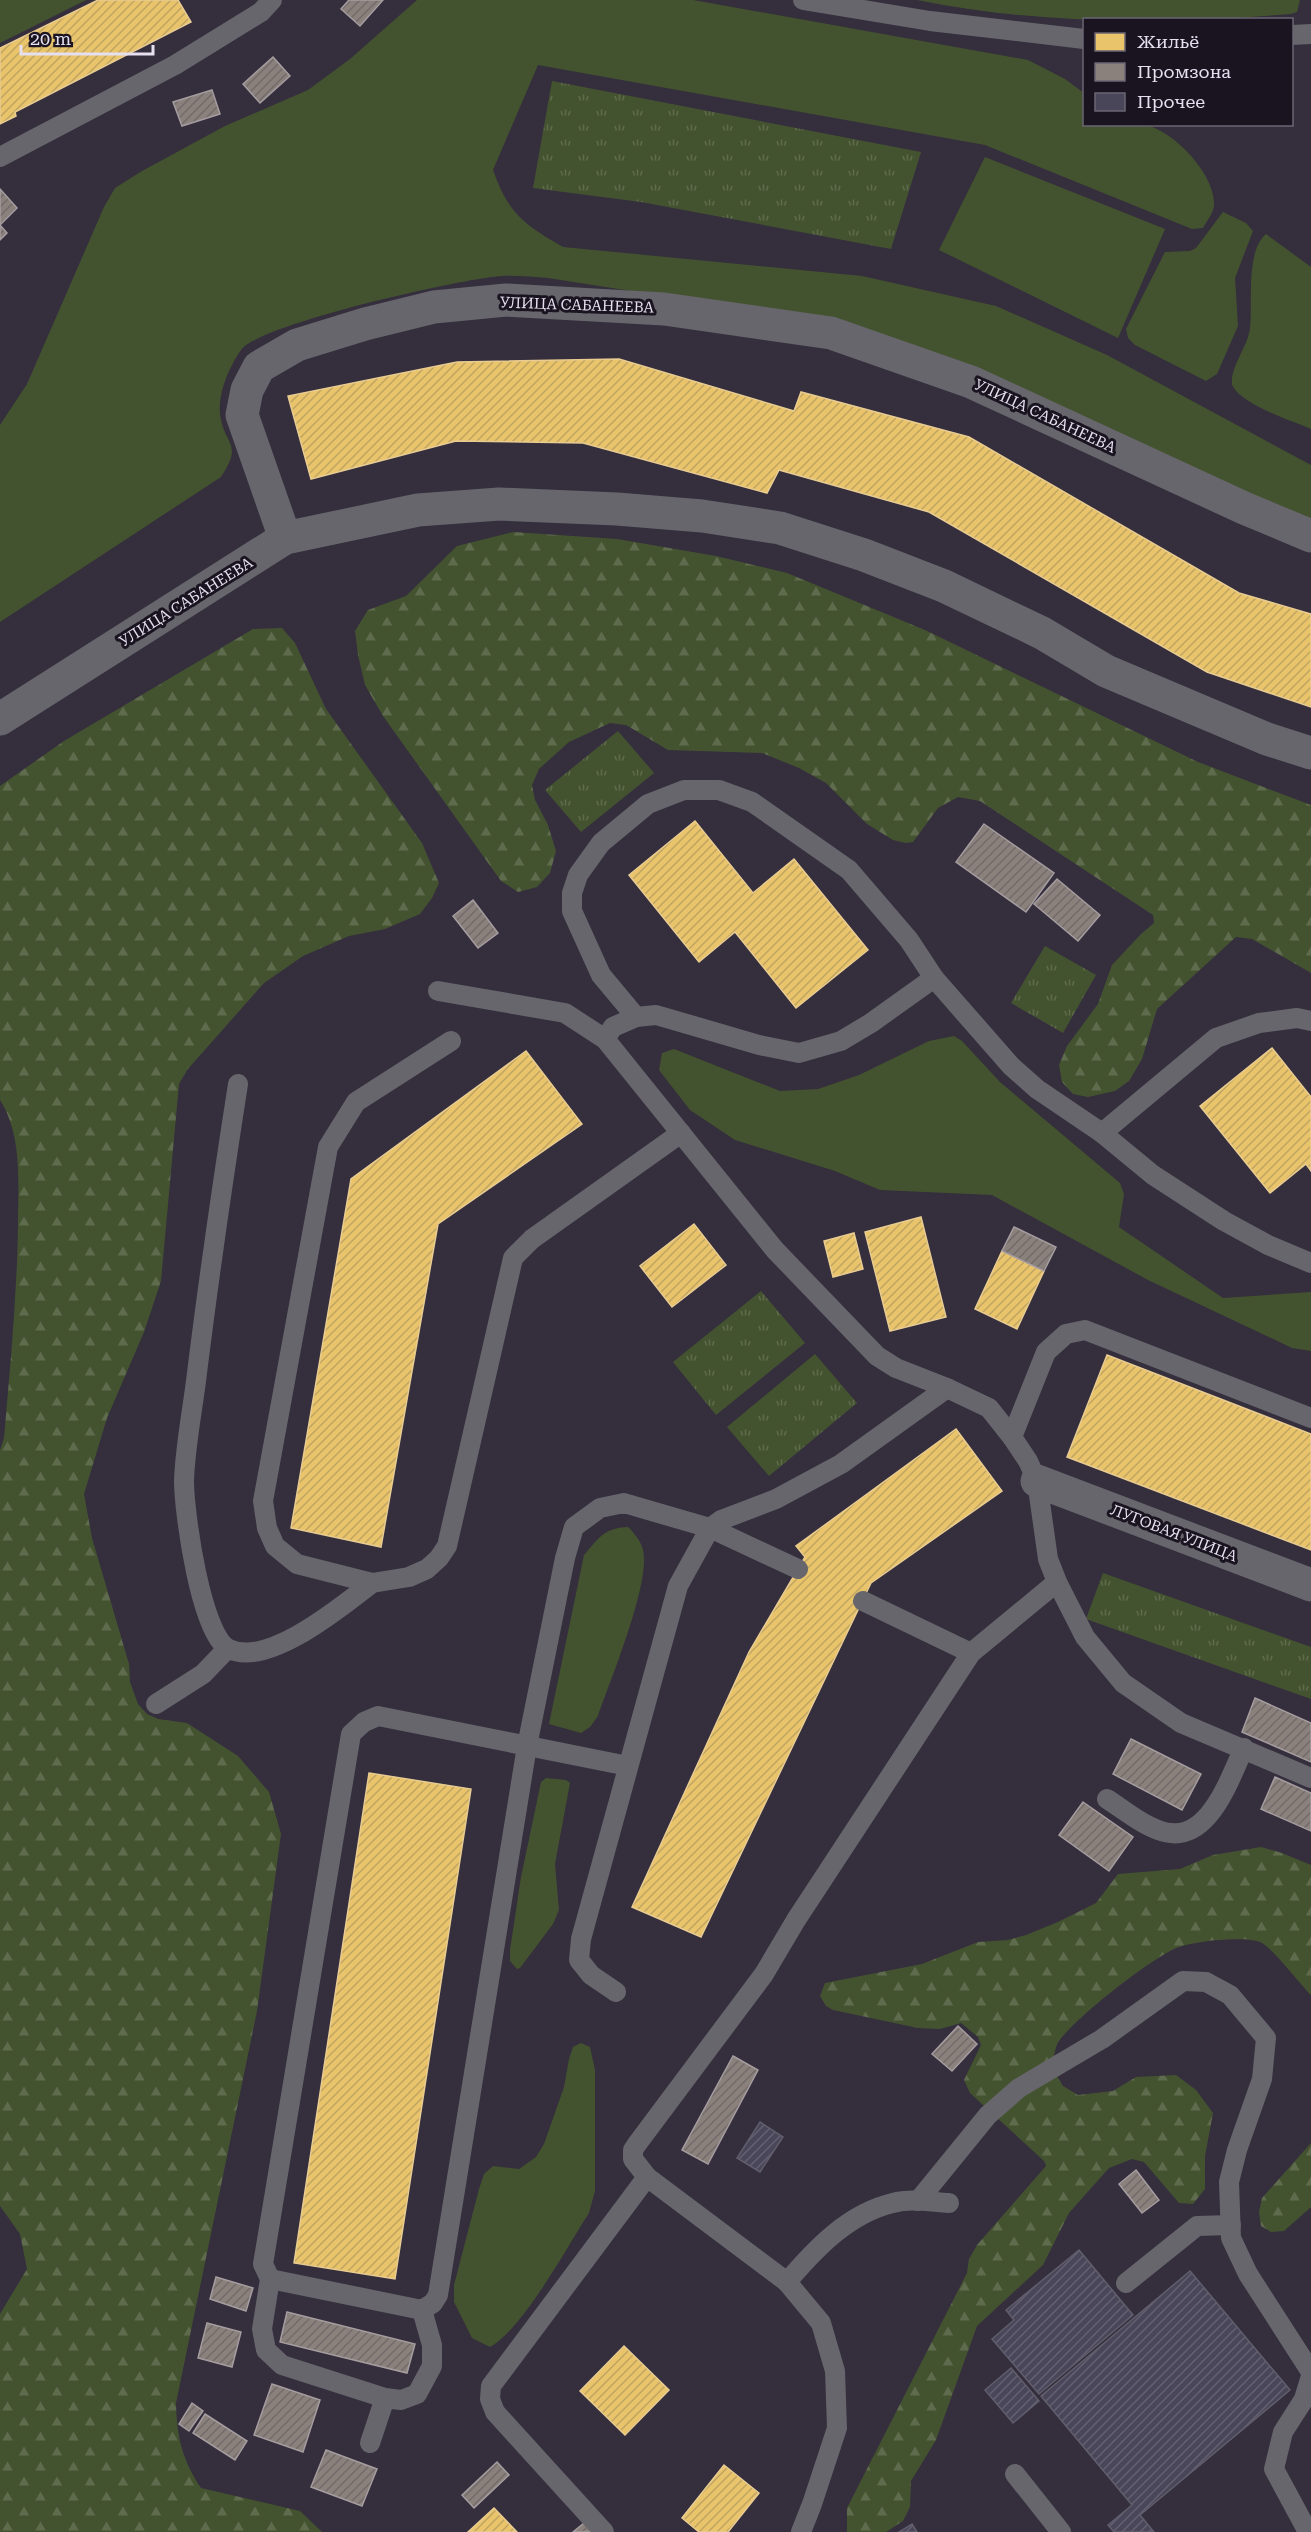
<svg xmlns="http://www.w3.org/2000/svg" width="1311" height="2532" font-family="'Roboto Serif',serif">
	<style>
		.green { fill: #44532f }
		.forest { fill: url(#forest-firs) }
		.park { fill: url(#park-tufts) }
		.homes { fill: url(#homes-hatch); stroke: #e8cc92; stroke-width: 1.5 }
		.industry { fill: url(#industry-hatch); stroke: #a59d9f; stroke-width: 1.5 }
		.building { fill: url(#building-hatch); stroke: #615e6c; stroke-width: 1.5 }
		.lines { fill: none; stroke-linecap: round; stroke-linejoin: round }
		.service { stroke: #67666c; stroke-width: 20 }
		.minor { stroke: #67666c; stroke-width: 33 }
		.labels { text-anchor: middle; stroke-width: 6; stroke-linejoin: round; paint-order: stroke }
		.street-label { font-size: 15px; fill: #e5dff0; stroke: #191420 }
	</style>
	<defs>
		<pattern id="forest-firs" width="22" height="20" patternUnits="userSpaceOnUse" patternTransform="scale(1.5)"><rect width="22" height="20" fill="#44532f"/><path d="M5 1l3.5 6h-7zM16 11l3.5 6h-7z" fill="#5f6b4d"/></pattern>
		<pattern id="park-tufts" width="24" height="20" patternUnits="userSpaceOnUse" patternTransform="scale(1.5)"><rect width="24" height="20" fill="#44532f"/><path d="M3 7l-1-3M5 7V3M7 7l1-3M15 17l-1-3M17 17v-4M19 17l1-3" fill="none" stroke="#5f6b4d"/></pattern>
		<pattern id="homes-hatch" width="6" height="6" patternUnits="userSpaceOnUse" patternTransform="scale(1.5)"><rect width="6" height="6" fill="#e9c46a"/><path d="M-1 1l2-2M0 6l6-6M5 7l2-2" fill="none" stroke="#c0a462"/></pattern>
		<pattern id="industry-hatch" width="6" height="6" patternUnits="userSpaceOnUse" patternTransform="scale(1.5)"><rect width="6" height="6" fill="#8a817c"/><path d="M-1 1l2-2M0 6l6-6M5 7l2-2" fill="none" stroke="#726b6a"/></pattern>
		<pattern id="building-hatch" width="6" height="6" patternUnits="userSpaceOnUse" patternTransform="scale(1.5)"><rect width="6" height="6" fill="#49465a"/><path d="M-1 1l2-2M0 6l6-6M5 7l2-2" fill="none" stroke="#636072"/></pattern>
	</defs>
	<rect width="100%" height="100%" fill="#342e3d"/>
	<g class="green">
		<path d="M 0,0 L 86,0 L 0,43 Z"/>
		<path d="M 417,0 L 693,0 L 1028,60 L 1065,79 L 1084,93 L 1084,124 C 1103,125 1126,121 1145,125 C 1173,130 1215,174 1214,204 C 1214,213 1207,220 1203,228 L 1192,229 L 985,145 L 538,65 L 493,170 C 509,214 523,224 563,247 L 862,276 L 996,306 L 1107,355 L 1311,465 L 1311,531 L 830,322 L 548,278 C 533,277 517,275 502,276 C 464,278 259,324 241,350 C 229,367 218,393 220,414 C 224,446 244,442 221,477 L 0,622 L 0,425 L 27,384 L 104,207 L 115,188 L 142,171 L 225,126 L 308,90 L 350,59 Z"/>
		<path d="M 917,0 L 1300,0 L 1297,12 L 1291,14 C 1168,24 1039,25 917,0 Z"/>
		<path d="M 985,157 L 1165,229 L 1118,338 L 939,250 Z"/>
		<path d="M 1223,212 L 1246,223 L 1253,231 L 1235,278 L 1238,326 L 1217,374 L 1206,381 L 1135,345 L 1128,338 L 1126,329 L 1165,252 L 1190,251 L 1196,248 Z"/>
		<path d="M 1266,234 L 1311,267 L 1311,429 C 1290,420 1242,405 1232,385 C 1230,366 1248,347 1250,328 C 1253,304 1245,252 1266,234 Z"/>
		<path d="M 954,1036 L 962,1041 L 1000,1082 L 1120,1183 L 1124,1194 L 1119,1227 L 1223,1298 L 1311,1292 L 1311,1351 L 1292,1348 L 1148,1280 L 992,1195 L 880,1190 L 835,1171 L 735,1140 L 690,1110 L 659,1070 L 662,1053 L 674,1049 L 780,1091 L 818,1089 L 859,1075 L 929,1041 Z"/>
		<path d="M 628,1527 C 634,1533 641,1541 643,1550 C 651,1583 610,1681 598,1716 L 590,1727 L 581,1733 L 549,1724 L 584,1555 C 599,1538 604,1528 628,1527 Z"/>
		<path d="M 546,1778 L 566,1780 L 570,1783 L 555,1864 L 559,1910 L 553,1924 L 520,1968 L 517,1969 L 510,1961 L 510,1950 L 521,1877 L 541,1782 Z"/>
		<path d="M 581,2043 L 590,2047 L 595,2070 L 595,2191 L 589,2213 C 567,2247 523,2329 490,2347 L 472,2338 L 454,2302 L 454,2285 L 479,2189 L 484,2174 L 493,2166 L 519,2169 L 536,2157 L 544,2144 L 564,2087 L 569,2059 L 573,2047 Z"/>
	</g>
	<g class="forest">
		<path d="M 513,532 L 617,539 L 716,556 L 787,573 L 925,630 L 1198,762 L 1311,805 L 1311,973 L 1252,939 L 1236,937 L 1157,1009 L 1142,1059 L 1129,1081 L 1115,1091 L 1088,1097 L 1073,1094 L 1062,1082 L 1059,1065 L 1067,1046 L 1098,1004 L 1112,965 L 1141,934 L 1154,923 L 1153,915 L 980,801 L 958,797 L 938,808 L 913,842 L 906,843 L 893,840 L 867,824 L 826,783 L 799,768 L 762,753 L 668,750 L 626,725 L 610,723 L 569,742 L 539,769 L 532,785 L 535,800 L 548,825 L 556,851 L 550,873 L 537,887 L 518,892 L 501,881 L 383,716 L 365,685 L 358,655 L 355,631 L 368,610 L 406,596 L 457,546 Z"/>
		<path d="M 282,628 L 295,643 L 326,709 L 422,843 L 439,883 L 432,898 L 420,914 L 385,929 L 349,936 L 303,956 L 264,983 L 187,1070 L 179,1084 L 161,1281 L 144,1332 L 107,1418 L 84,1494 L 92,1538 L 129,1664 L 130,1682 L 138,1704 L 147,1714 L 158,1719 L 187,1723 L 238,1756 L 269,1792 L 281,1834 L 257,2011 L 176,2403 C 177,2438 182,2459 201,2488 L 300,2511 L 322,2532 L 0,2532 L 0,2314 L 27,2269 L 20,2234 L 0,2206 L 0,1450 L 4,1438 C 10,1367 17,1297 18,1226 C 18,1185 23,1136 0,1100 L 0,786 L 64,741 L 253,629 Z"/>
		<path d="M 1261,1847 L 1282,1853 L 1311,1865 L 1311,1995 C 1301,1985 1271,1946 1260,1942 C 1243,1936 1191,1941 1174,1949 C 1148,1961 1075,2018 1059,2041 C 1054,2048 1054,2060 1052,2068 L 1063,2086 L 1078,2095 L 1113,2091 L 1136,2077 L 1176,2075 L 1196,2090 L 1213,2113 L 1205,2156 L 1205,2189 L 1193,2204 L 1179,2203 L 1144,2162 L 1132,2159 L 1109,2168 L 1069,2213 L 1043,2265 L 977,2326 L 936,2440 L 911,2481 L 910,2507 L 903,2521 L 886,2532 L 847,2532 L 847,2508 L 967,2273 L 969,2259 L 977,2245 L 1046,2166 L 1044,2161 L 970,2093 L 964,2080 L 981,2045 L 978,2037 L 961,2023 L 940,2029 L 918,2028 L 833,2010 L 826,2006 L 820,1996 L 825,1983 L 922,1964 L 978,1942 L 1008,1940 L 1026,1935 L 1058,1922 L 1096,1903 L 1118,1874 L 1180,1869 L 1213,1855 Z"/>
		<path d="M 1311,2143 L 1311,2207 L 1284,2231 L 1271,2232 L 1261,2226 L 1259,2212 L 1262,2198 Z"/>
	</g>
	<g class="park">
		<path d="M 552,81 L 921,152 L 891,249 L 641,202 L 533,188 Z"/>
		<path d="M 618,731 L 654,773 L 581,832 L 545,790 Z"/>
		<path d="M 1045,946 L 1096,975 L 1063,1033 L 1011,1003 Z"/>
		<path d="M 761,1291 L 805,1343 L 716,1415 L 673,1362 Z"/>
		<path d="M 815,1354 L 857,1403 L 769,1476 L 727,1427 Z"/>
		<path d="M 1103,1573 L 1311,1647 L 1311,1699 L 1086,1619 Z"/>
	</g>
	<g class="homes">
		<path d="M 98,0 L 178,0 L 191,22 L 15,112 L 16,116 L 0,124 L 0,48 Z"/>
		<path d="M 619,359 L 794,411 L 801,392 L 969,437 L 1239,593 L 1311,614 L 1311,707 L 1207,672 L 929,512 L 779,470 L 767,493 L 583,443 L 456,441 L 311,479 L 288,396 L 457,362 Z"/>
		<path d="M 695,821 L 753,893 L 794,859 L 868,950 L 796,1008 L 735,932 L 699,962 L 629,875 Z"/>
		<path d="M 1272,1048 L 1311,1097 L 1311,1171 L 1306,1164 L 1270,1193 L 1200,1106 Z"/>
		<path d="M 526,1051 L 582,1124 L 438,1224 L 381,1547 L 291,1528 L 351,1179 Z"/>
		<path d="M 921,1217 L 946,1317 L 890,1331 L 865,1232 Z"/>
		<path d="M 694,1224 L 726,1265 L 672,1307 L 640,1266 Z"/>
		<path d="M 854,1233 L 863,1269 L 833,1277 L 824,1241 Z"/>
		<path d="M 1002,1251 L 1044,1271 L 1017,1329 L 975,1309 Z"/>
		<path d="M 1107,1355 L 1311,1434 L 1311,1550 L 1067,1457 Z"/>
		<path d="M 956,1429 L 1002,1491 L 871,1583 L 701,1937 L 632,1907 L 749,1652 L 805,1557 L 796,1546 Z"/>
		<path d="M 369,1773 L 471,1789 L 395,2279 L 294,2263 Z"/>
		<path d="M 624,2346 L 669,2390 L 625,2435 L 580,2391 Z"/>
		<path d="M 724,2465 L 759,2493 L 728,2532 L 699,2532 L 682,2518 Z"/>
		<path d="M 494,2508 L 517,2532 L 468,2532 Z"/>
	</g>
	<g class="industry">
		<path d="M 349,0 L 383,0 L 360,26 L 341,9 Z"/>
		<path d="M 273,57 L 290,76 L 260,103 L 243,84 Z"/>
		<path d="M 212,90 L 220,114 L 182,126 L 173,102 Z"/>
		<path d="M 0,189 L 17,208 L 0,225 Z"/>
		<path d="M 0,225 L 7,233 L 0,240 Z"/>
		<path d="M 984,824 L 1054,873 L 1026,912 L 956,862 Z"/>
		<path d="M 1057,879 L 1100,915 L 1078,941 L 1034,904 Z"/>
		<path d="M 473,900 L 498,933 L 478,948 L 453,916 Z"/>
		<path d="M 1014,1227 L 1056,1247 L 1044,1271 L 1002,1251 Z"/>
		<path d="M 1255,1698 L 1311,1723 L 1311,1762 L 1242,1732 Z"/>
		<path d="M 1131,1739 L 1201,1774 L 1182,1810 L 1113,1774 Z"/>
		<path d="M 1275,1777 L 1311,1793 L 1311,1831 L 1261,1809 Z"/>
		<path d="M 1083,1802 L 1133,1837 L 1109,1871 L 1059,1835 Z"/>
		<path d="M 958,2026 L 977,2044 L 952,2071 L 932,2054 Z"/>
		<path d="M 733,2056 L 758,2070 L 708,2164 L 682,2150 Z"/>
		<path d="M 1136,2170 L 1159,2200 L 1142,2213 L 1119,2184 Z"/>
		<path d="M 216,2277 L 253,2288 L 246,2311 L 210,2299 Z"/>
		<path d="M 287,2312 L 415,2344 L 407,2373 L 280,2342 Z"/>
		<path d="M 207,2323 L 241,2332 L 232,2367 L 198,2358 Z"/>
		<path d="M 272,2384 L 320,2400 L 303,2452 L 254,2435 Z"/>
		<path d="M 192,2403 L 203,2411 L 189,2431 L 179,2424 Z"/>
		<path d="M 205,2414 L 247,2441 L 235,2460 L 193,2433 Z"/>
		<path d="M 326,2450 L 377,2469 L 362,2506 L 311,2487 Z"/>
		<path d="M 497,2462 L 509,2475 L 474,2508 L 462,2495 Z"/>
		<path d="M 584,2523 L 592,2532 L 573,2532 Z"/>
	</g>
	<g class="building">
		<path d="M 760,2122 L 783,2137 L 760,2172 L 737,2158 Z"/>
		<path d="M 1079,2250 L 1133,2315 L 1039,2394 L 992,2339 L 1014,2320 L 1006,2310 Z"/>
		<path d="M 1190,2271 L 1290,2390 L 1140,2515 L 1154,2532 L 1114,2532 L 1108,2525 L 1132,2505 L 1041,2396 Z"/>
		<path d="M 1011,2368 L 1039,2401 L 1013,2423 L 985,2390 Z"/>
		<path d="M 912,2524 L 917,2532 L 899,2532 Z"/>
	</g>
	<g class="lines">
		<g class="service">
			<path d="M 803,0 L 930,21 L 1084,39"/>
			<path d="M 1292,35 L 1311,34"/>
			<path d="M 0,157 L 175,65 L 261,12 L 272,0"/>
			<path d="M 438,991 L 565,1013 L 605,1039 L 775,1250 L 877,1356 L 896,1368 L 947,1388 L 989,1408 L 1012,1437 L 1028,1461 L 1037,1481 L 1048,1559 L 1057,1582 L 1085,1637 L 1123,1683 L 1181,1723 L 1311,1778"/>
			<path d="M 636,1017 L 601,975 L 572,911 L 572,893 L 578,875 L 601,843 L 648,804 L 684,790 L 719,790 L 752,802 L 849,870 L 909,940 L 934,978"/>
			<path d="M 605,1039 L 613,1027 L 636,1017 L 656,1015 L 759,1045 L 799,1053 L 841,1041 L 871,1023 L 934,978 L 1011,1066 L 1037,1089 L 1102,1133 L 1153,1175 L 1224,1221 L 1268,1245 L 1311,1263"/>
			<path d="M 451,1041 L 356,1102 L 328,1147 L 263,1501 L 267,1528 L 275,1546 L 297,1564 L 372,1583 L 409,1577 L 427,1569 L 439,1558 L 447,1546 L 513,1258 L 532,1239 L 681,1133"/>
			<path d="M 238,1084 C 223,1180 209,1276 197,1373 C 193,1408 185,1446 184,1481 C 184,1512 201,1636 229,1649 C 268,1668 342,1606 372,1583"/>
			<path d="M 1102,1133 L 1216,1038 L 1259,1023 L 1297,1018 L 1311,1021"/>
			<path d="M 1012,1437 L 1046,1352 L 1066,1334 L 1085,1330 L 1311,1418"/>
			<path d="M 798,1569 L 710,1528 L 721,1520 L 776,1499 L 841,1464 L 947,1388"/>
			<path d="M 863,1601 L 971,1653"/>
			<path d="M 156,1704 L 203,1674 L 227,1649"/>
			<path d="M 1107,1799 C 1123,1809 1140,1824 1158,1830 C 1207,1849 1228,1782 1244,1748"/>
			<path d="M 647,2177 L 787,2282 L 821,2323 L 835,2371 L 837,2428 L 812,2504 L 801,2532"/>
			<path d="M 918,2201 L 988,2115 L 1019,2088 L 1102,2039 L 1183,1981 L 1206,1982 L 1230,1995 L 1266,2038 L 1262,2079 L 1237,2150 L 1229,2182 L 1231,2238 L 1248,2274 L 1311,2372"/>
			<path d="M 270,2279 L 422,2310 L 433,2303 L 438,2295 L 527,1746 L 565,1558 L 574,1527 L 600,1508 L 624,1503 L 710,1528 L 678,1586 L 581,1939 L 579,1960 L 591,1975 L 616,1992"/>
			<path d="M 787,2282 C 815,2249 849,2213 893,2203 C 911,2198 931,2202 949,2203"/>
			<path d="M 1126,2283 L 1197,2226 L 1231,2225"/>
			<path d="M 385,2398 L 282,2365 L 266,2350 L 262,2329 L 270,2279 L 263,2264 L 351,1734 L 364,1722 L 378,1716 L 628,1766"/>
			<path d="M 370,2443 L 385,2398 L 401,2400 L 417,2394 L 432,2366 L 432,2345 L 422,2310"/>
			<path d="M 1015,2474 L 1061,2532"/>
			<path d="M 604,2532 L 495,2412 L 490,2399 L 491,2386 L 647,2177 L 633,2159 L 633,2150 L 637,2144 L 764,1974 L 796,1920 L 971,1653 L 1057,1582"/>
			<path d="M 1308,2532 L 1274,2469 L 1283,2432 L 1304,2399 L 1311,2376"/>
		</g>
		<g class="minor">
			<path d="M 285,538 L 418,510 L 499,504 L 617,509 L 702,516 L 780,528 L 864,555 L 944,586 L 1042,633 L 1106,671 L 1267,739 L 1311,753"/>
			<path d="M 0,719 L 285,538 L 242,415 L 247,390 L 259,367 L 297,345 L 365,324 L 434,307 L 506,300 L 664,309 L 831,333 L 971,382 L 1244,508 L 1311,536"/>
			<path d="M 1037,1481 L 1311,1585"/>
		</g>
	</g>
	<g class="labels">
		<g class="street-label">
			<text transform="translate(577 305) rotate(2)" y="5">УЛИЦА САБАНЕЕВА</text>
			<text transform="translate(1045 416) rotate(25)" y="5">УЛИЦА САБАНЕЕВА</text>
			<text transform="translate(186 602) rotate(-32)" y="5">УЛИЦА САБАНЕЕВА</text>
			<text transform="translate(1174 1533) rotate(21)" y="5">ЛУГОВАЯ УЛИЦА</text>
		</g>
	</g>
	<rect x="1083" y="18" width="210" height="108" fill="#191420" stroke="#6b6573" stroke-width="1.5"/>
	<rect x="1095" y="33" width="30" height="18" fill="#e9c46a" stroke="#6b6573" stroke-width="1.5"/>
	<text x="1137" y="48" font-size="18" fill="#e5dff0">Жильё</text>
	<rect x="1095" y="63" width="30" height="18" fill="#8a817c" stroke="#6b6573" stroke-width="1.5"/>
	<text x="1137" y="78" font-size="18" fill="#e5dff0">Промзона</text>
	<rect x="1095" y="93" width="30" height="18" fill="#49465a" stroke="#6b6573" stroke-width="1.5"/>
	<text x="1137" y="108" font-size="18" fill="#e5dff0">Прочее</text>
	<path d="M21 45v9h132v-9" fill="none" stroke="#e5dff0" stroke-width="3"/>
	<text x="30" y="45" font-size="18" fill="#e5dff0" stroke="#191420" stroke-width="4.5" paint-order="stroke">20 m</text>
</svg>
